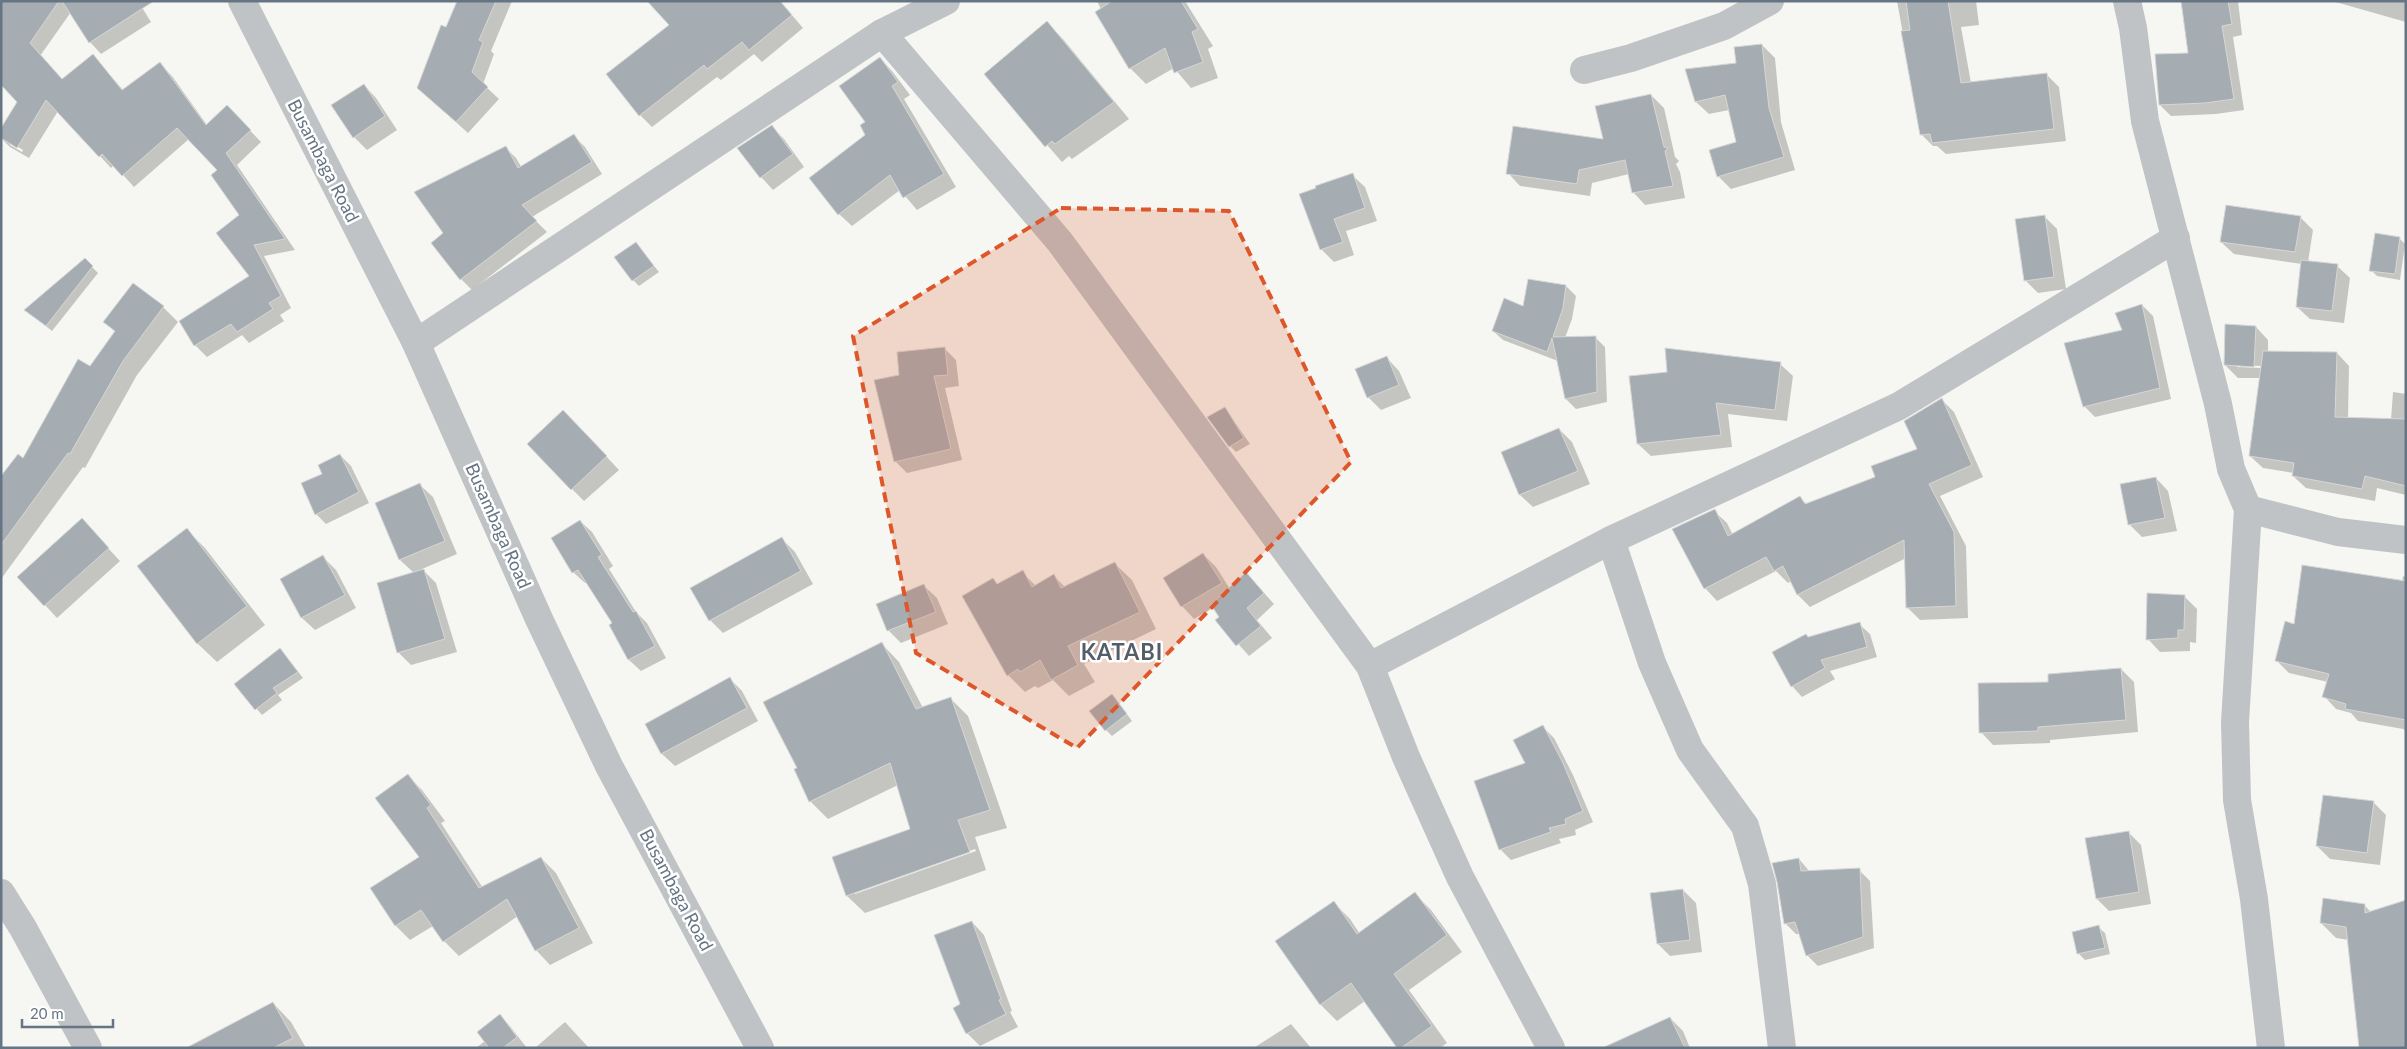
<svg xmlns="http://www.w3.org/2000/svg" width="2407" height="1049" font-family="Lato,sans-serif">
	<style>
		.shadow { fill: #0003; fill-rule: evenodd }
		.building { fill: #a5adb3; stroke: #d7d7d5 }
		.lines { fill: none; stroke-linecap: round; stroke-linejoin: round }
		.minor { stroke: #bfc3c6; stroke-width: 28 }
		.marked { fill: #de572a; fill-opacity: 0.2; stroke: #de572a; stroke-width: 4; stroke-dasharray: 10 6; stroke-linejoin: round }
		.labels { text-anchor: middle; stroke-width: 5; stroke-linejoin: round; paint-order: stroke }
		.street-label { font-size: 18px; fill: #667583; stroke: #fff }
		.district-label { font-size: 22px; font-weight: bold; letter-spacing: 1px; fill: #535e68; stroke: #fff }
	</style>
	<rect width="100%" height="100%" fill="#f6f6f2"/>
	<g class="shadow">
		<path d="M 1,1 L 138,1 L 151,22 L 101,54 L 90,42 L 71,12 L 40,56 L 62,80 L 93,56 L 123,90 L 160,64 L 172,76 L 207,125 L 238,118 L 261,142 L 237,165 L 295,250 L 264,256 L 291,308 L 280,315 L 284,321 L 249,343 L 242,335 L 207,357 L 195,345 L 250,276 L 241,216 L 219,171 L 189,139 L 134,187 L 114,165 L 111,168 L 100,156 L 58,111 L 29,158 L 10,147 L 1,138 L 19,102 ZM 10,142 L 23,150 L 22,152 L 10,145 Z"/>
		<path d="M 459,1 L 512,1 L 491,51 L 494,54 L 483,84 L 499,99 L 468,133 L 430,99 L 447,29 Z"/>
		<path d="M 707,1 L 780,1 L 803,28 L 762,62 L 754,54 L 721,80 L 717,77 L 652,127 L 640,115 Z"/>
		<path d="M 1097,1 L 1185,1 L 1213,46 L 1208,49 L 1218,78 L 1191,88 L 1174,68 L 1146,84 L 1130,68 Z"/>
		<path d="M 1897,1 L 1976,1 L 1979,25 L 1961,27 L 1971,83 L 2047,75 L 2059,87 L 2066,141 L 1946,154 L 1937,146 L 1933,146 L 1921,134 Z"/>
		<path d="M 2182,1 L 2238,1 L 2242,35 L 2233,37 L 2244,110 L 2216,114 L 2171,116 L 2160,105 L 2190,55 Z"/>
		<path d="M 2332,1 L 2406,1 L 2406,22 Z"/>
		<path d="M 1047,23 L 1063,39 L 1129,119 L 1072,159 L 1069,156 L 1062,162 L 985,74 Z"/>
		<path d="M 1762,45 L 1775,58 L 1781,122 L 1795,170 L 1731,189 L 1718,176 L 1737,143 L 1729,110 L 1709,114 L 1696,102 L 1737,64 Z"/>
		<path d="M 880,58 L 892,71 L 910,95 L 904,99 L 956,187 L 917,210 L 900,190 L 852,226 L 839,214 L 867,135 L 867,122 Z"/>
		<path d="M 364,85 L 376,98 L 397,130 L 367,150 L 354,137 Z"/>
		<path d="M 1651,95 L 1664,108 L 1675,157 L 1679,161 L 1676,164 L 1680,172 L 1685,198 L 1645,205 L 1633,192 L 1629,174 L 1592,183 L 1590,196 L 1520,186 L 1508,173 L 1605,140 Z"/>
		<path d="M 772,127 L 784,139 L 804,167 L 773,190 L 761,177 Z"/>
		<path d="M 574,136 L 585,147 L 602,174 L 532,217 L 547,232 L 472,290 L 461,279 L 505,147 L 516,158 L 522,168 Z"/>
		<path d="M 1352,175 L 1365,187 L 1377,221 L 1346,231 L 1354,255 L 1334,262 L 1321,249 Z"/>
		<path d="M 2044,216 L 2057,229 L 2066,289 L 2038,293 L 2026,281 Z"/>
		<path d="M 2300,217 L 2313,230 L 2308,262 L 2337,266 L 2350,278 L 2344,323 L 2310,319 L 2297,307 L 2302,264 L 2234,254 L 2221,242 Z"/>
		<path d="M 2399,238 L 2405,244 L 2400,280 L 2377,276 L 2371,270 Z"/>
		<path d="M 636,243 L 659,272 L 639,286 L 633,280 Z"/>
		<path d="M 85,260 L 98,273 L 52,331 L 32,315 Z"/>
		<path d="M 134,285 L 163,307 L 178,322 L 137,375 L 85,468 L 83,467 L 1,579 L 1,478 L 23,459 L 116,333 L 105,322 Z"/>
		<path d="M 1566,286 L 1576,296 L 1572,319 L 1565,338 L 1595,337 L 1605,347 L 1607,402 L 1576,409 L 1566,399 L 1558,361 L 1503,340 L 1493,331 L 1524,307 Z"/>
		<path d="M 2142,305 L 2153,316 L 2171,399 L 2095,417 L 2084,406 L 2123,330 Z"/>
		<path d="M 2256,327 L 2268,340 L 2268,352 L 2337,353 L 2349,366 L 2348,419 L 2391,420 L 2393,392 L 2406,394 L 2406,495 L 2377,488 L 2375,501 L 2306,488 L 2293,476 L 2294,473 L 2263,468 L 2250,456 L 2261,378 L 2238,378 L 2225,365 ZM 2237,365 L 2261,366 L 2261,368 L 2237,367 Z"/>
		<path d="M 944,348 L 956,360 L 959,386 L 945,388 L 962,460 L 907,473 L 895,461 L 901,376 Z"/>
		<path d="M 1387,358 L 1399,371 L 1411,398 L 1381,410 L 1368,397 Z"/>
		<path d="M 1780,364 L 1793,376 L 1787,421 L 1728,414 L 1732,447 L 1651,456 L 1638,444 L 1631,377 Z"/>
		<path d="M 1942,400 L 1954,412 L 1983,477 L 1940,496 L 1966,546 L 1968,618 L 1920,620 L 1907,607 L 1906,558 L 1810,607 L 1798,595 L 1791,581 L 1788,583 L 1776,571 L 1717,601 L 1705,588 L 1714,511 L 1727,523 L 1733,535 L 1800,498 L 1807,504 L 1877,478 L 1919,450 Z"/>
		<path d="M 1225,408 L 1250,444 L 1236,452 L 1230,446 Z"/>
		<path d="M 576,424 L 619,470 L 584,501 L 572,489 Z"/>
		<path d="M 1559,429 L 1572,442 L 1590,484 L 1533,507 L 1520,495 L 1502,453 Z"/>
		<path d="M 340,455 L 351,466 L 369,503 L 326,524 L 316,514 L 324,475 Z"/>
		<path d="M 2156,478 L 2168,491 L 2177,531 L 2142,537 L 2129,524 Z"/>
		<path d="M 420,485 L 433,497 L 457,554 L 422,569 L 436,583 L 457,652 L 411,665 L 398,652 L 414,573 L 400,560 L 376,503 Z"/>
		<path d="M 580,521 L 592,532 L 613,566 L 609,569 L 636,612 L 647,623 L 666,658 L 641,671 L 629,660 L 611,625 L 614,624 L 587,582 L 585,583 L 573,572 Z"/>
		<path d="M 187,530 L 205,548 L 265,625 L 217,662 L 198,644 L 139,566 Z"/>
		<path d="M 94,533 L 120,561 L 57,618 L 45,605 Z"/>
		<path d="M 782,539 L 795,552 L 813,584 L 723,633 L 710,620 Z"/>
		<path d="M 1203,554 L 1216,567 L 1230,589 L 1257,585 L 1274,604 L 1257,620 L 1272,638 L 1249,656 L 1217,620 L 1221,617 L 1214,607 L 1194,619 L 1182,606 Z"/>
		<path d="M 323,557 L 336,570 L 356,608 L 315,630 L 302,618 L 281,579 Z"/>
		<path d="M 1114,563 L 1132,580 L 1156,629 L 1084,664 L 1095,682 L 1069,696 L 1053,680 L 1038,688 L 1035,686 L 1025,692 L 1008,675 L 993,580 L 998,585 L 1022,572 L 1036,586 L 1054,576 L 1065,587 Z"/>
		<path d="M 2403,576 L 2406,577 L 2406,731 L 2403,729 L 2358,721 L 2351,713 L 2336,709 L 2324,696 L 2328,682 L 2289,673 L 2276,660 L 2295,625 L 2402,582 Z"/>
		<path d="M 924,586 L 937,598 L 948,624 L 901,643 L 888,630 Z"/>
		<path d="M 2184,596 L 2197,609 L 2196,643 L 2190,642 L 2190,651 L 2160,652 L 2148,639 Z"/>
		<path d="M 1859,624 L 1870,634 L 1877,657 L 1830,671 L 1835,679 L 1802,697 L 1792,686 L 1809,638 Z"/>
		<path d="M 882,644 L 899,662 L 923,708 L 951,699 L 968,716 L 1007,828 L 975,837 L 986,870 L 865,913 L 847,896 L 834,858 L 911,829 L 898,785 L 828,819 L 810,801 L 798,769 ZM 975,849 L 976,851 L 855,894 L 855,892 Z"/>
		<path d="M 286,656 L 303,678 L 278,695 L 282,700 L 262,715 L 236,684 Z"/>
		<path d="M 2121,669 L 2134,682 L 2138,732 L 2050,740 L 2050,743 L 1993,745 L 1981,732 L 2050,683 Z"/>
		<path d="M 730,679 L 742,691 L 758,721 L 675,766 L 662,754 L 646,724 Z"/>
		<path d="M 1118,702 L 1132,721 L 1112,736 L 1106,730 Z"/>
		<path d="M 1543,727 L 1554,738 L 1573,775 L 1593,822 L 1575,830 L 1576,835 L 1559,839 L 1561,843 L 1511,860 L 1500,849 L 1526,764 Z"/>
		<path d="M 407,775 L 422,790 L 445,821 L 441,823 L 483,888 L 541,858 L 556,873 L 593,943 L 550,965 L 536,950 L 518,916 L 459,956 L 444,941 L 433,926 L 410,940 L 396,926 L 421,857 Z"/>
		<path d="M 2373,802 L 2386,815 L 2380,865 L 2330,859 L 2317,846 Z"/>
		<path d="M 2128,832 L 2141,845 L 2151,904 L 2109,911 L 2097,899 Z"/>
		<path d="M 1799,859 L 1810,872 L 1859,870 L 1870,881 L 1874,948 L 1818,966 L 1807,955 L 1800,934 L 1796,934 L 1785,923 Z"/>
		<path d="M 1683,890 L 1696,903 L 1702,952 L 1670,956 L 1658,944 Z"/>
		<path d="M 1415,894 L 1431,910 L 1462,952 L 1409,990 L 1447,1043 L 1440,1048 L 1399,1048 L 1365,1001 L 1337,1021 L 1321,1005 L 1277,942 L 1334,903 L 1350,919 L 1360,934 Z"/>
		<path d="M 2364,905 L 2371,912 L 2349,940 L 2336,938 L 2321,923 Z"/>
		<path d="M 972,922 L 984,935 L 1012,1011 L 1010,1012 L 1018,1027 L 980,1046 L 967,1033 L 962,1005 Z"/>
		<path d="M 2098,927 L 2105,933 L 2110,954 L 2085,960 L 2079,954 L 2073,932 Z"/>
		<path d="M 273,1003 L 291,1022 L 306,1048 L 189,1048 Z"/>
		<path d="M 500,1016 L 509,1025 L 527,1048 L 476,1048 L 485,1041 Z"/>
		<path d="M 1670,1018 L 1683,1031 L 1690,1048 L 1630,1048 Z"/>
		<path d="M 565,1022 L 589,1048 L 535,1048 Z"/>
		<path d="M 1291,1024 L 1311,1048 L 1255,1048 L 1255,1047 Z"/>
	</g>
	<g class="building">
		<path d="M 1,1 L 59,1 L 30,43 L 62,79 L 93,54 L 122,90 L 160,62 L 206,125 L 227,105 L 251,130 L 226,153 L 285,239 L 254,245 L 281,296 L 269,303 L 273,309 L 237,332 L 231,324 L 194,346 L 179,321 L 249,276 L 216,233 L 239,215 L 211,175 L 217,170 L 177,128 L 122,176 L 102,154 L 99,157 L 46,100 L 17,148 L 1,138 L 1,128 L 17,102 L 1,85 Z"/>
		<path d="M 62,1 L 154,1 L 89,43 Z"/>
		<path d="M 457,1 L 496,1 L 479,40 L 483,42 L 472,72 L 488,87 L 456,122 L 417,88 L 441,25 L 446,27 Z"/>
		<path d="M 647,1 L 780,1 L 792,15 L 749,50 L 742,42 L 707,69 L 704,65 L 639,116 L 606,74 L 669,25 Z"/>
		<path d="M 1112,1 L 1181,1 L 1198,29 L 1192,32 L 1203,62 L 1174,73 L 1165,48 L 1129,69 L 1095,12 Z"/>
		<path d="M 1906,1 L 1948,1 L 1961,83 L 2047,73 L 2054,129 L 1932,143 L 1930,134 L 1920,135 L 1901,31 L 1910,30 Z"/>
		<path d="M 2181,1 L 2228,1 L 2232,24 L 2222,26 L 2234,99 L 2205,103 L 2159,105 L 2155,54 L 2188,53 Z"/>
		<path d="M 1047,21 L 1114,102 L 1055,144 L 1052,141 L 1045,147 L 984,74 Z"/>
		<path d="M 1762,44 L 1769,108 L 1784,157 L 1717,177 L 1709,150 L 1736,142 L 1725,95 L 1695,102 L 1685,69 L 1736,63 L 1734,47 Z"/>
		<path d="M 880,57 L 898,82 L 892,86 L 944,174 L 903,198 L 890,175 L 838,215 L 809,178 L 865,135 L 860,125 L 865,122 L 839,86 Z"/>
		<path d="M 364,84 L 385,116 L 353,138 L 331,105 Z"/>
		<path d="M 1651,94 L 1664,147 L 1668,148 L 1665,151 L 1673,186 L 1632,193 L 1625,160 L 1579,170 L 1577,184 L 1506,174 L 1513,126 L 1603,139 L 1595,106 Z"/>
		<path d="M 772,125 L 793,154 L 760,178 L 737,148 Z"/>
		<path d="M 574,134 L 592,162 L 522,205 L 537,221 L 460,280 L 431,243 L 443,233 L 414,192 L 506,146 L 518,168 Z"/>
		<path d="M 1353,173 L 1365,208 L 1334,219 L 1343,242 L 1320,250 L 1299,194 L 1316,188 L 1315,186 Z"/>
		<path d="M 2226,205 L 2301,216 L 2295,252 L 2220,242 Z"/>
		<path d="M 2045,215 L 2054,277 L 2024,281 L 2015,219 Z"/>
		<path d="M 2375,233 L 2400,237 L 2395,274 L 2369,271 Z"/>
		<path d="M 636,242 L 654,266 L 632,281 L 614,257 Z"/>
		<path d="M 85,258 L 93,266 L 46,326 L 24,310 Z"/>
		<path d="M 2301,260 L 2338,264 L 2332,311 L 2296,307 Z"/>
		<path d="M 1528,279 L 1566,285 L 1563,308 L 1553,337 L 1596,336 L 1597,392 L 1565,399 L 1552,338 L 1547,352 L 1492,331 L 1504,298 L 1523,306 Z"/>
		<path d="M 133,283 L 164,306 L 123,361 L 70,454 L 68,453 L 1,545 L 1,476 L 18,454 L 23,458 L 78,359 L 90,366 L 115,331 L 103,322 Z"/>
		<path d="M 2142,304 L 2160,388 L 2083,407 L 2064,343 L 2122,330 L 2115,313 Z"/>
		<path d="M 2225,324 L 2256,326 L 2254,367 L 2224,365 Z"/>
		<path d="M 945,347 L 948,375 L 934,376 L 951,449 L 894,462 L 874,380 L 899,375 L 897,352 Z"/>
		<path d="M 1665,348 L 1781,362 L 1775,410 L 1716,403 L 1721,435 L 1637,444 L 1629,376 L 1667,372 Z"/>
		<path d="M 2263,351 L 2337,352 L 2335,417 L 2406,419 L 2406,486 L 2365,476 L 2362,489 L 2292,476 L 2294,463 L 2249,456 Z"/>
		<path d="M 1387,356 L 1399,385 L 1367,398 L 1355,369 Z"/>
		<path d="M 1942,398 L 1972,465 L 1929,484 L 1954,532 L 1956,606 L 1906,608 L 1904,540 L 1797,595 L 1783,566 L 1774,571 L 1766,557 L 1704,589 L 1672,529 L 1715,509 L 1728,536 L 1800,496 L 1805,504 L 1875,477 L 1871,466 L 1917,449 L 1904,421 Z"/>
		<path d="M 1225,407 L 1244,438 L 1229,447 L 1207,417 Z"/>
		<path d="M 563,410 L 607,456 L 571,490 L 527,444 Z"/>
		<path d="M 1559,428 L 1578,471 L 1519,495 L 1501,452 Z"/>
		<path d="M 340,454 L 359,492 L 315,515 L 301,483 L 322,474 L 318,465 Z"/>
		<path d="M 2156,477 L 2165,518 L 2128,525 L 2120,484 Z"/>
		<path d="M 420,483 L 445,541 L 399,560 L 375,503 Z"/>
		<path d="M 82,518 L 109,548 L 44,606 L 17,577 Z"/>
		<path d="M 580,520 L 602,555 L 598,557 L 633,612 L 636,611 L 655,646 L 628,660 L 609,625 L 612,623 L 578,570 L 572,573 L 551,538 Z"/>
		<path d="M 187,528 L 247,606 L 197,644 L 137,566 Z"/>
		<path d="M 782,537 L 801,571 L 709,621 L 690,588 Z"/>
		<path d="M 1203,553 L 1222,583 L 1181,607 L 1163,578 Z"/>
		<path d="M 323,555 L 345,595 L 301,618 L 280,579 Z"/>
		<path d="M 1115,562 L 1140,612 L 1068,646 L 1078,665 L 1051,680 L 1040,660 L 1020,672 L 1018,669 L 1007,676 L 962,596 L 993,578 L 997,584 L 1023,570 L 1032,587 L 1054,574 L 1061,588 Z"/>
		<path d="M 2302,565 L 2406,581 L 2406,720 L 2345,709 L 2346,704 L 2322,697 L 2329,674 L 2275,661 L 2285,621 L 2294,624 Z"/>
		<path d="M 424,569 L 445,639 L 397,653 L 377,583 Z"/>
		<path d="M 1246,572 L 1264,593 L 1247,608 L 1261,626 L 1236,646 L 1215,620 L 1219,617 L 1211,605 Z"/>
		<path d="M 924,584 L 936,612 L 887,631 L 876,604 Z"/>
		<path d="M 2147,593 L 2185,595 L 2184,630 L 2178,630 L 2178,638 L 2146,640 Z"/>
		<path d="M 1860,622 L 1867,647 L 1821,660 L 1825,668 L 1791,687 L 1772,652 L 1806,634 L 1808,637 Z"/>
		<path d="M 882,642 L 916,709 L 951,697 L 990,810 L 958,820 L 970,852 L 846,896 L 832,857 L 910,829 L 890,763 L 809,802 L 794,769 L 797,768 L 763,702 Z"/>
		<path d="M 280,648 L 298,672 L 273,688 L 277,693 L 255,710 L 234,684 Z"/>
		<path d="M 2121,668 L 2126,720 L 2038,727 L 2038,731 L 1979,733 L 1978,683 L 2048,682 L 2048,674 Z"/>
		<path d="M 730,677 L 747,708 L 661,754 L 645,724 Z"/>
		<path d="M 1112,694 L 1127,714 L 1105,731 L 1089,711 Z"/>
		<path d="M 1543,725 L 1563,763 L 1583,811 L 1565,819 L 1566,824 L 1549,828 L 1551,832 L 1499,850 L 1474,781 L 1525,763 L 1513,740 Z"/>
		<path d="M 408,774 L 431,805 L 427,808 L 479,888 L 541,857 L 579,928 L 535,951 L 507,899 L 443,942 L 421,910 L 395,926 L 370,888 L 419,857 L 375,798 Z"/>
		<path d="M 2323,795 L 2374,801 L 2367,853 L 2316,846 Z"/>
		<path d="M 2129,831 L 2139,892 L 2096,899 L 2085,838 Z"/>
		<path d="M 1799,858 L 1801,871 L 1860,868 L 1863,937 L 1806,956 L 1795,922 L 1784,924 L 1777,882 L 1772,863 Z"/>
		<path d="M 1683,889 L 1690,940 L 1657,944 L 1650,893 Z"/>
		<path d="M 1415,892 L 1447,935 L 1394,974 L 1432,1026 L 1401,1048 L 1397,1048 L 1351,983 L 1320,1005 L 1275,941 L 1334,901 L 1357,934 Z"/>
		<path d="M 2323,898 L 2365,904 L 2365,913 L 2406,900 L 2406,1048 L 2359,1048 L 2346,927 L 2320,923 Z"/>
		<path d="M 972,921 L 1001,999 L 999,1000 L 1006,1014 L 966,1034 L 953,1008 L 960,1004 L 934,935 Z"/>
		<path d="M 2099,925 L 2105,948 L 2077,954 L 2072,932 Z"/>
		<path d="M 273,1002 L 293,1038 L 273,1048 L 186,1048 Z"/>
		<path d="M 500,1014 L 517,1037 L 503,1048 L 489,1048 L 477,1032 Z"/>
		<path d="M 1670,1017 L 1685,1048 L 1602,1048 Z"/>
	</g>
	<g class="lines">
		<g class="minor">
			<path d="M 242,1 L 416,343 L 539,619 L 609,766 L 760,1048"/>
			<path d="M 2127,1 L 2133,28 L 2145,121 L 2218,404 L 2231,469 L 2248,509 L 2235,722 L 2237,800 L 2254,899 L 2271,1048"/>
			<path d="M 882,33 L 1060,242 L 1370,666 L 1406,757 L 1460,877 L 1551,1048"/>
			<path d="M 1584,70 L 1631,58 L 1724,26 L 1770,1"/>
			<path d="M 416,343 L 882,33 L 946,1"/>
			<path d="M 2248,509 L 2338,532 L 2406,540"/>
			<path d="M 1611,540 L 1652,663 L 1690,750 L 1745,826 L 1762,884 L 1782,1048"/>
			<path d="M 1370,666 L 1611,540 L 1899,406 L 2176,238"/>
			<path d="M 1,893 L 23,928 L 88,1048"/>
		</g>
	</g>
	<path class="marked" d="M 1061,208 L 1229,211 L 1351,462 L 1077,748 L 916,653 L 853,336 Z"/>
	<g class="labels">
		<g class="street-label">
			<text transform="translate(323 161) rotate(63)" y="6">Busambaga Road</text>
			<text transform="translate(498 526) rotate(66)" y="6">Busambaga Road</text>
			<text transform="translate(676 890) rotate(62)" y="6">Busambaga Road</text>
		</g>
		<g class="district-label">
			<text x="1122" y="660">KATABI</text>
		</g>
	</g>
	<rect width="2407" height="1049" fill="none" stroke="#667583" stroke-width="5"/>
	<path d="M22 1019v8h91v-8" fill="none" stroke="#667583" stroke-width="2.5"/>
	<text x="30" y="1019" font-size="15" fill="#667583" stroke="#ffffff" stroke-width="4" paint-order="stroke">20 m</text>
</svg>
